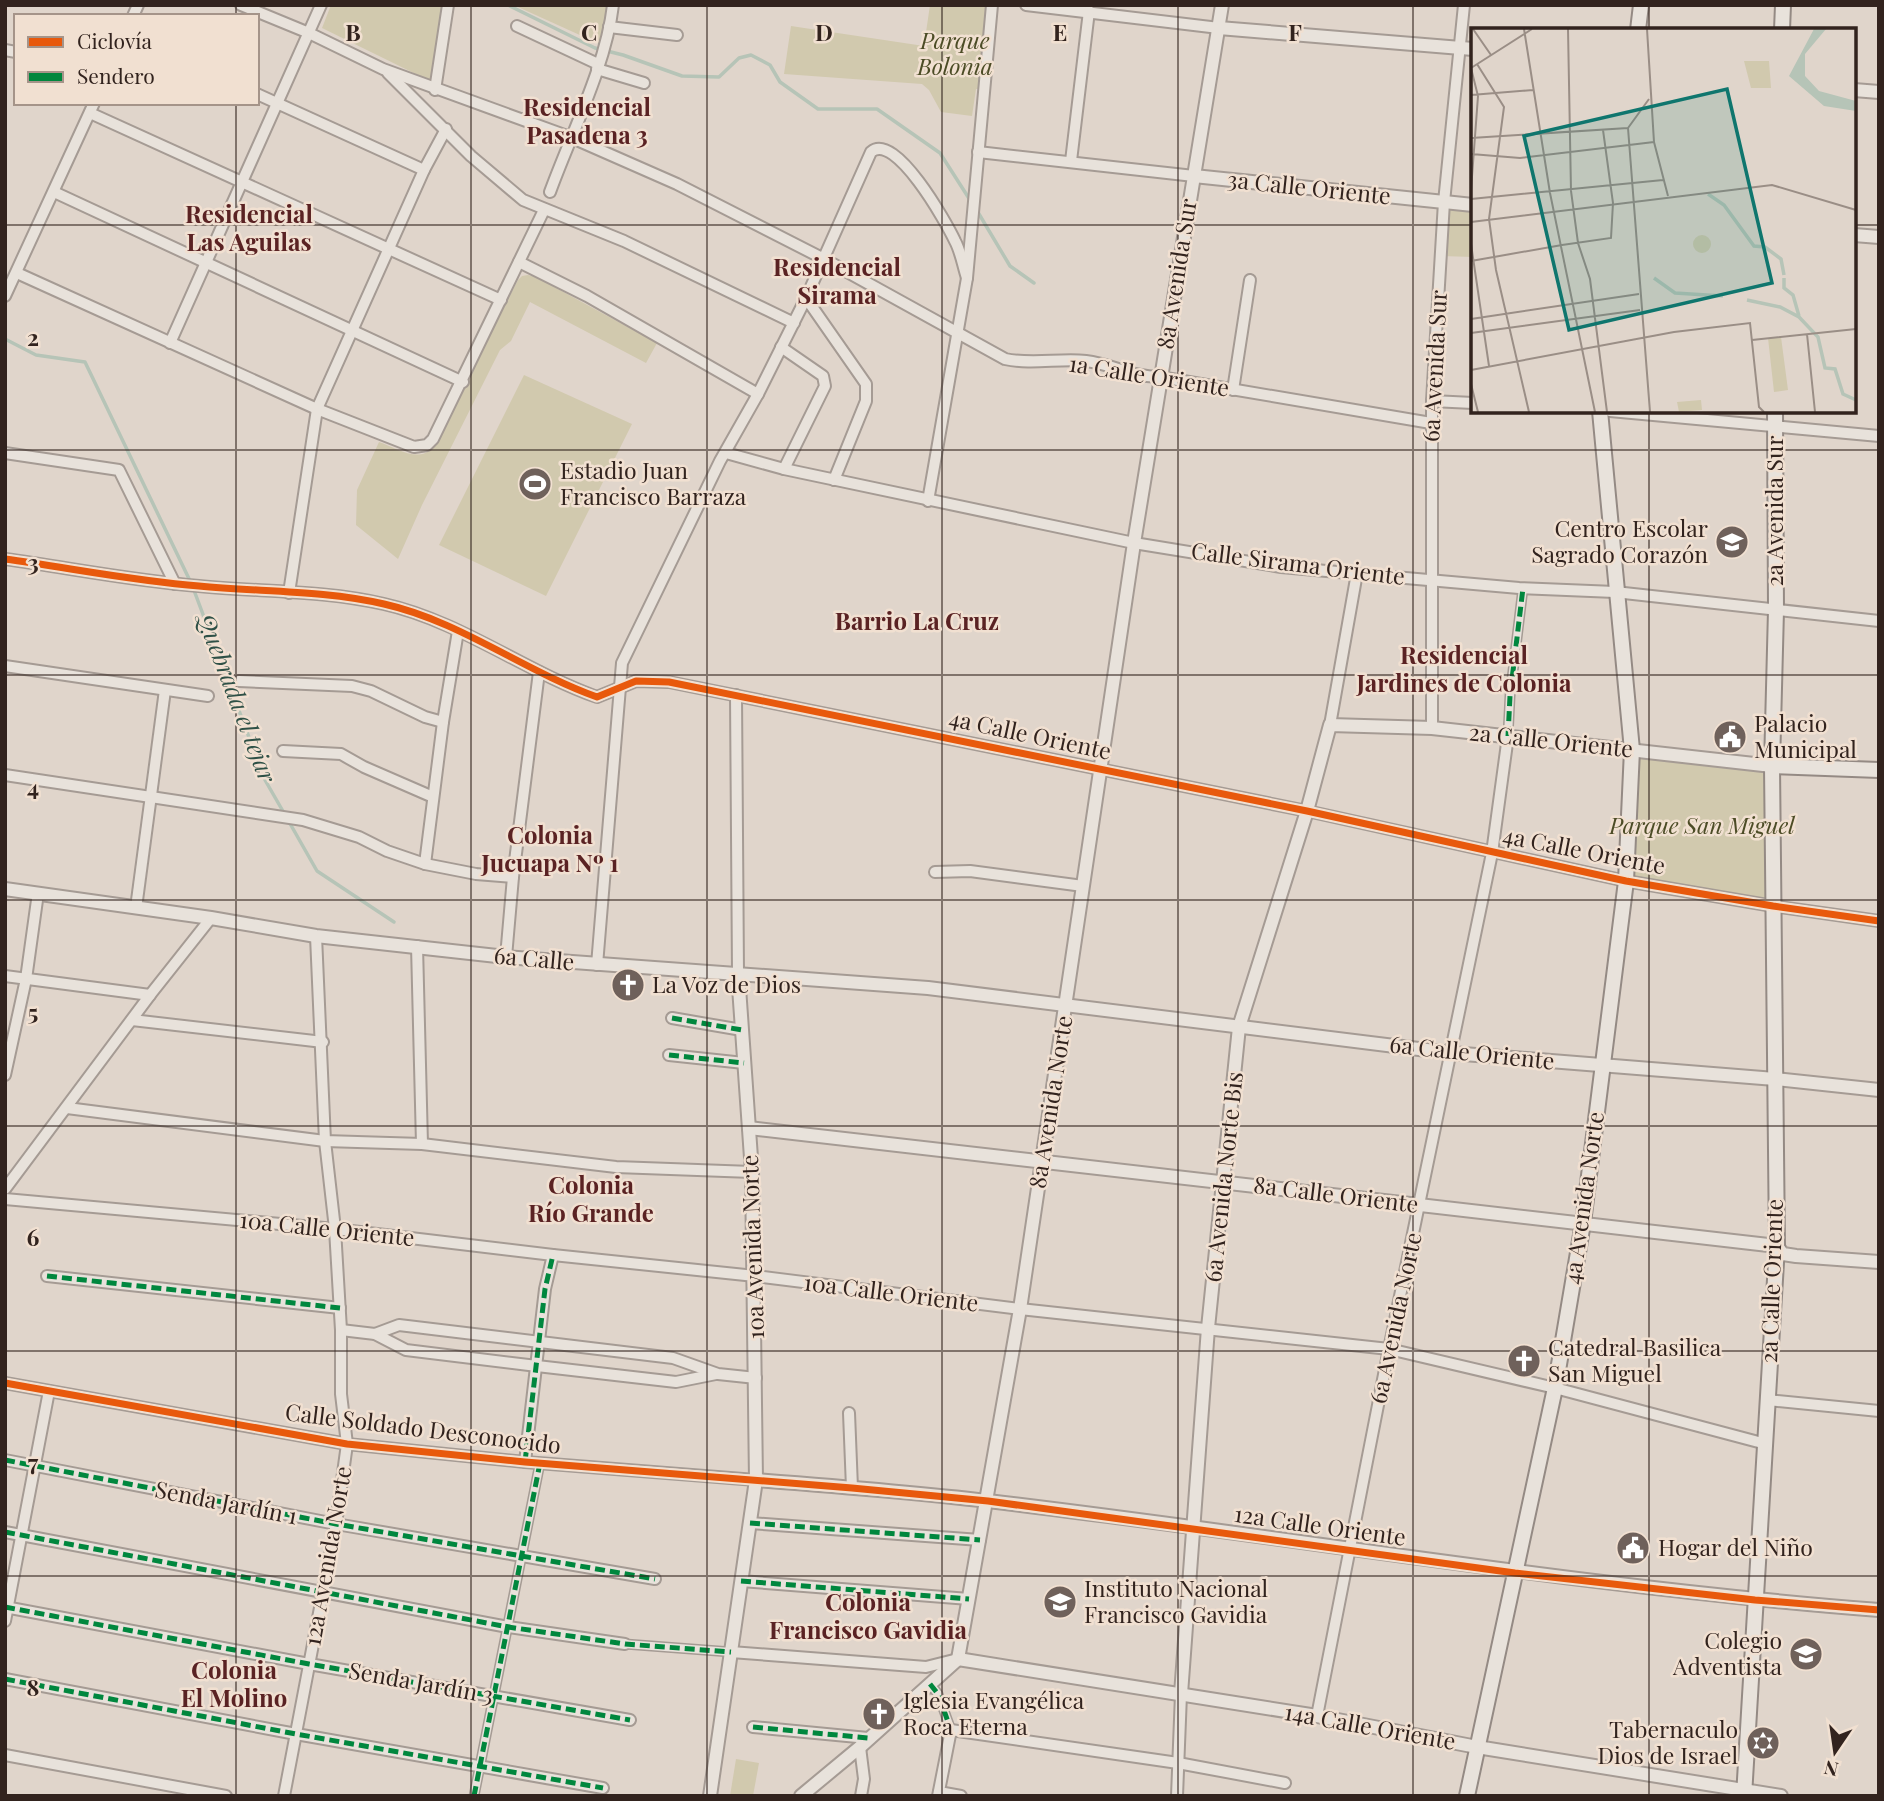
<svg xmlns="http://www.w3.org/2000/svg" width="1884" height="1801" font-family="'Playfair Display',serif">
	<style>
		.green { fill: #d1c9ae }
		.lines { fill: none; stroke-linecap: round; stroke-linejoin: round }
		.stream { stroke: #b6c4b7; stroke-width: 3.5 }
		.pedestrian-casing { stroke: #a59b94; stroke-width: 11 }
		.minor-casing { stroke: #a59b94; stroke-width: 14 }
		.tertiary-casing { stroke: #a59b94; stroke-width: 16 }
		.secondary-casing { stroke: #948a84; stroke-width: 18 }
		.pedestrian { stroke: #e8e2db; stroke-width: 8 }
		.minor { stroke: #e8e2db; stroke-width: 10 }
		.tertiary { stroke: #e8e2db; stroke-width: 12 }
		.secondary { stroke: #e8e2db; stroke-width: 14 }
		.quiet { stroke: #00873e; stroke-width: 5; stroke-dasharray: 10 5; stroke-linecap: butt }
		.cycleway-casing { stroke: #f1e0d1; stroke-width: 11 }
		.cycleway { stroke: #e8590c; stroke-width: 7 }
		.grid { fill: none; stroke: #32231e; stroke-width: 2; stroke-opacity: 0.55 }
		.labels { text-anchor: middle; stroke-width: 5; stroke-linejoin: round; paint-order: stroke }
		.park-label { font-size: 23px; font-style: italic; fill: #4c4c26; stroke: #f1e0d1 }
		.street-label { font-size: 23px; fill: #32231e; stroke: #f1e0d1 }
		.poi-label { font-size: 23px; fill: #32231e; stroke: #f1e0d1; text-anchor: start }
		.neighbourhood-label { font-size: 24px; font-weight: bold; fill: #5a2223; stroke: #f1e0d1 }
		.water-label { font-size: 24px; font-style: italic; fill: #2e5046; stroke: #f1e0d1 }
		.inset-river { fill: none; stroke: #b6c4b7; stroke-width: 3.5 }
		.inset-road { fill: none; stroke: #9a8e86; stroke-width: 2 }
		.view { fill: #0f766e; fill-opacity: 0.15; stroke: #0f766e; stroke-width: 3.5 }
		.inset-edge { fill: none; stroke: #32231e; stroke-width: 3.5 }
		.grid-label { font-size: 23px; text-anchor: middle; font-weight: bold; fill: #32231e; stroke: #f1e0d1; stroke-width: 5; stroke-linejoin: round; paint-order: stroke }
	</style>
	<rect width="100%" height="100%" fill="#e0d5cb"/>
	<g class="green">
		<path d="M 331,5 L 442,5 L 430,81 L 322,28 Z"/>
		<path d="M 518,5 L 613,5 L 604,46 L 518,7 Z"/>
		<path d="M 930,5 L 992,5 L 983,89 L 976,89 L 972,116 L 941,112 L 929,90 L 922,84 L 784,74 L 791,26 L 924,46 Z"/>
		<path d="M 1444,207 L 1473,208 L 1473,257 L 1441,256 Z"/>
		<path d="M 528,275 L 536,277 L 657,343 L 646,363 L 530,302 L 511,341 L 500,350 L 422,505 L 398,559 L 356,525 L 357,490 L 379,442 C 394,447 418,463 431,449 L 518,280 L 522,276 Z"/>
		<path d="M 524,375 L 632,424 L 546,596 L 439,545 Z"/>
		<path d="M 1632,750 L 1772,766 L 1773,906 L 1626,881 Z"/>
		<path d="M 736,1759 L 759,1763 L 753,1796 L 730,1796 Z"/>
	</g>
	<g class="lines">
		<g class="stream">
			<path d="M 508,5 L 595,48 L 623,55 L 682,76 L 719,77 L 739,58 L 751,55 L 770,65 L 780,82 L 818,109 L 877,109 L 940,153 L 970,200"/>
			<path d="M 976,209 L 1010,266 L 1034,283"/>
			<path d="M 5,339 L 36,355 L 85,362 L 192,585 L 265,780 L 284,813"/>
			<path d="M 288,820 L 317,871 L 394,922"/>
		</g>
		<defs>
			<g id="pedestrian">
				<path d="M 1508,736 L 1510,696 L 1523,588"/>
				<path d="M 625,1644 L 731,1652"/>
				<path d="M 930,1684 L 938,1694 L 951,1730"/>
				<path d="M 474,1796 L 540,1463"/>
			</g>
			<g id="minor">
				<path d="M 241,5 L 309,33 L 383,69 L 570,137 L 677,184 L 824,259 L 1005,359 C 1032,365 1060,358 1086,361 C 1113,364 1130,377 1160,377 L 1431,423"/>
				<path d="M 1026,5 L 1219,28"/>
				<path d="M 133,16 L 138,5"/>
				<path d="M 517,26 L 598,64"/>
				<path d="M 609,27 L 677,35"/>
				<path d="M 5,50 L 16,52"/>
				<path d="M 597,69 L 644,83"/>
				<path d="M 388,73 L 471,156 L 523,200 L 624,241 L 794,323"/>
				<path d="M 435,90 L 448,5"/>
				<path d="M 257,94 L 424,170"/>
				<path d="M 90,113 L 501,300"/>
				<path d="M 978,152 L 1194,176"/>
				<path d="M 1071,161 L 1089,11"/>
				<path d="M 54,192 L 463,382"/>
				<path d="M 550,192 C 571,134 606,66 613,5"/>
				<path d="M 519,262 L 587,296 L 758,394"/>
				<path d="M 17,273 L 317,409 L 414,447 L 427,445 L 433,439 L 544,210"/>
				<path d="M 5,296 L 94,103"/>
				<path d="M 806,298 L 866,384 L 866,401 L 834,480"/>
				<path d="M 170,343 L 321,5"/>
				<path d="M 781,347 L 823,376 L 825,386 L 784,469"/>
				<path d="M 1233,390 L 1250,280"/>
				<path d="M 1432,401 L 1473,403"/>
				<path d="M 1610,411 L 1879,436"/>
				<path d="M 5,453 L 119,470 L 175,584"/>
				<path d="M 726,453 L 784,469 L 1134,543 L 1281,567 L 1519,588 L 1615,592 L 1879,621"/>
				<path d="M 928,501 L 967,278 L 992,5"/>
				<path d="M 5,559 C 70,568 134,581 199,586 C 260,592 324,590 384,604 C 460,621 524,671 597,697 L 636,681 L 669,682 L 1307,811 L 1626,881 L 1773,906 L 1879,921"/>
				<path d="M 289,593 L 317,409 L 424,170 L 446,129"/>
				<path d="M 5,666 L 208,696"/>
				<path d="M 239,681 L 352,686 L 371,691 L 425,717 L 443,722"/>
				<path d="M 736,695 L 738,973"/>
				<path d="M 1330,725 L 1357,573"/>
				<path d="M 1432,728 L 1432,401 L 1444,202 L 1464,5"/>
				<path d="M 283,751 L 341,754 L 364,767 L 433,797"/>
				<path d="M 5,775 L 303,820 L 359,837 L 387,851 L 425,864 L 476,874 L 513,877"/>
				<path d="M 425,864 L 443,722 L 458,631"/>
				<path d="M 935,872 L 970,871 L 1083,886"/>
				<path d="M 136,908 L 165,690"/>
				<path d="M 417,946 L 422,1144"/>
				<path d="M 506,957 L 513,877 L 539,672"/>
				<path d="M 597,965 L 622,663 L 720,461 L 758,394 L 806,298 L 871,152 C 895,131 946,222 955,241 C 961,252 963,266 967,278"/>
				<path d="M 5,976 L 150,995"/>
				<path d="M 672,1018 L 742,1030"/>
				<path d="M 132,1020 L 323,1042"/>
				<path d="M 669,1055 L 744,1063"/>
				<path d="M 5,1075 L 26,979 L 38,893"/>
				<path d="M 67,1108 L 325,1141 L 422,1144 L 616,1167 L 752,1172"/>
				<path d="M 5,1189 L 150,995 L 211,918"/>
				<path d="M 5,1199 L 335,1229 L 553,1255 L 755,1276 L 1020,1309 L 1389,1349 L 1555,1388 L 1766,1444"/>
				<path d="M 47,1276 L 340,1308"/>
				<path d="M 341,1330 L 375,1334 L 406,1350 L 537,1366 L 676,1382 L 716,1374"/>
				<path d="M 375,1334 L 399,1325 L 673,1358 L 718,1374 L 756,1378"/>
				<path d="M 5,1383 L 347,1444 L 525,1462 L 756,1480"/>
				<path d="M 1767,1400 L 1879,1411"/>
				<path d="M 849,1413 L 852,1488"/>
				<path d="M 5,1460 L 336,1524 L 655,1579"/>
				<path d="M 525,1462 L 545,1289 L 553,1255"/>
				<path d="M 750,1523 L 980,1540"/>
				<path d="M 5,1532 L 508,1627 L 625,1644"/>
				<path d="M 741,1581 L 969,1599"/>
				<path d="M 5,1607 L 309,1664 L 630,1720"/>
				<path d="M 5,1621 L 49,1391"/>
				<path d="M 731,1652 L 926,1667 L 958,1659"/>
				<path d="M 5,1679 L 296,1734 L 603,1788"/>
				<path d="M 1317,1716 L 1389,1349 L 1492,853 L 1508,736"/>
				<path d="M 753,1727 L 868,1738"/>
				<path d="M 860,1747 L 864,1779 L 861,1796"/>
				<path d="M 5,1755 L 226,1796"/>
				<path d="M 939,1792 L 961,1796"/>
				<path d="M 284,1796 L 336,1524 L 347,1444 L 341,1394 L 341,1330 L 335,1229 L 325,1141 L 316,936"/>
				<path d="M 938,1796 L 951,1730 L 1178,1763 L 1285,1783"/>
				<path d="M 1177,1796 L 1181,1694"/>
			</g>
			<g id="tertiary">
				<path d="M 1219,28 L 1473,49"/>
				<path d="M 1854,90 L 1879,92"/>
				<path d="M 1194,176 L 1473,205"/>
				<path d="M 1854,235 L 1879,237"/>
				<path d="M 5,889 L 211,918 L 316,936 L 506,957 L 928,988 L 1451,1053 L 1775,1079 L 1879,1090"/>
				<path d="M 749,1128 L 1777,1246 L 1783,1254 L 1796,1256 L 1879,1262"/>
				<path d="M 756,1480 C 834,1486 911,1492 988,1501 C 1285,1536 1580,1587 1879,1610"/>
				<path d="M 958,1659 L 1020,1309 L 1134,543 L 1222,5"/>
				<path d="M 958,1659 L 1317,1716 L 1477,1747 L 1781,1796"/>
				<path d="M 1181,1694 L 1208,1328 L 1239,1027 L 1307,811 L 1330,725 L 1432,728 L 1772,766"/>
				<path d="M 710,1796 L 756,1480 L 752,1172 L 738,973"/>
				<path d="M 801,1796 L 860,1747 L 958,1659"/>
			</g>
			<g id="secondary">
				<path d="M 1638,30 L 1641,5"/>
				<path d="M 1782,30 L 1783,5"/>
				<path d="M 1772,766 L 1879,770"/>
				<path d="M 1467,1796 L 1555,1388 L 1583,1223 L 1626,881 L 1632,750 L 1600,411"/>
				<path d="M 1744,1796 L 1777,1246 L 1772,766 L 1776,610 L 1775,411"/>
			</g>
		</defs>
		<use href="#pedestrian" class="pedestrian-casing"/>
		<use href="#minor" class="minor-casing"/>
		<use href="#tertiary" class="tertiary-casing"/>
		<use href="#secondary" class="secondary-casing"/>
		<use href="#pedestrian" class="pedestrian"/>
		<use href="#minor" class="minor"/>
		<use href="#tertiary" class="tertiary"/>
		<use href="#secondary" class="secondary"/>
		<g class="quiet">
			<path d="M 1508,736 L 1510,696 L 1523,588"/>
			<path d="M 672,1018 L 742,1030"/>
			<path d="M 669,1055 L 744,1063"/>
			<path d="M 47,1276 L 340,1308"/>
			<path d="M 5,1460 L 336,1524 L 655,1579"/>
			<path d="M 525,1462 L 545,1289 L 553,1255"/>
			<path d="M 750,1523 L 980,1540"/>
			<path d="M 5,1532 L 508,1627 L 625,1644 L 731,1652"/>
			<path d="M 741,1581 L 969,1599"/>
			<path d="M 5,1607 L 309,1664 L 630,1720"/>
			<path d="M 5,1679 L 296,1734 L 603,1788"/>
			<path d="M 930,1684 L 938,1694 L 951,1730"/>
			<path d="M 753,1727 L 868,1738"/>
			<path d="M 474,1796 L 540,1463"/>
		</g>
		<defs>
			<g id="cycleway">
				<path d="M 5,559 C 70,568 134,581 199,586 C 260,592 324,590 384,604 C 460,621 524,671 597,697 L 636,681 L 669,682 L 1307,811 L 1626,881 L 1773,906 L 1879,921"/>
				<path d="M 5,1383 L 347,1444 L 525,1462 L 852,1488 L 988,1501 L 1515,1573 L 1755,1600 L 1879,1610"/>
			</g>
		</defs>
		<use href="#cycleway" class="cycleway-casing"/>
		<use href="#cycleway" class="cycleway"/>
	</g>
	<path class="grid" d="M 236,5 L 236,16M 471,5 L 471,1796M 707,5 L 707,1796M 942,5 L 942,1796M 1178,5 L 1178,1796M 1413,5 L 1413,1796M 1649,5 L 1649,30M 236,103 L 236,1796M 5,225 L 1473,225M 1854,225 L 1879,225M 1649,411 L 1649,1796M 5,450 L 1879,450M 5,675 L 1879,675M 5,900 L 1879,900M 5,1126 L 1879,1126M 5,1351 L 1879,1351M 5,1576 L 1879,1576"/>
	<defs>
		<symbol id="stadium-disc" viewBox="-11 -11 22 22"><circle r="9.5" fill="#6f615b" stroke="#f1e0d1"/><path d="M0-5a6.5 5 0 1 0 0 10a6.5 5 0 1 0 0-10ZM-3.5-1.8h7v3.6h-7Z" fill="#fff"/></symbol>
		<symbol id="school-disc" viewBox="-11 -11 22 22"><circle r="9.5" fill="#6f615b" stroke="#f1e0d1"/><path d="M0-5L7-2L0 1L-7-2ZM-4 1L0 2.5L4 1V4Q0 6-4 4Z" fill="#fff"/></symbol>
		<symbol id="civic-disc" viewBox="-11 -11 22 22"><circle r="9.5" fill="#6f615b" stroke="#f1e0d1"/><path d="M-.6-6.5H3V-4.5H.6V-3L4-1V1h2V6H-6V1h2V-1L-.6-3ZM-1.2 2.5V6h2.4V2.5Z" fill="#fff"/></symbol>
		<symbol id="church-disc" viewBox="-11 -11 22 22"><circle r="9.5" fill="#6f615b" stroke="#f1e0d1"/><path d="M-1.2-6h2.4v3.5h3.3v2.4h-3.3V6h-2.4V-.1h-3.3v-2.4h3.3Z" fill="#fff"/></symbol>
		<symbol id="university-disc" viewBox="-11 -11 22 22"><circle r="9.5" fill="#6f615b" stroke="#f1e0d1"/><path d="M0-5L7-2L0 1L-7-2ZM-4 1L0 2.5L4 1V4Q0 6-4 4Z" fill="#fff"/></symbol>
		<symbol id="synagogue-disc" viewBox="-11 -11 22 22"><circle r="9.5" fill="#6f615b" stroke="#f1e0d1"/><path d="M0-6.5L5.6 3.2H-5.6ZM0 6.5L5.6-3.2H-5.6Z" fill="#fff"/></symbol>
	</defs>
	<g fill-rule="evenodd">
		<use href="#stadium-disc" x="516" y="465" width="38" height="38"/>
		<use href="#school-disc" x="1713" y="523" width="38" height="38"/>
		<use href="#civic-disc" x="1711" y="718" width="38" height="38"/>
		<use href="#church-disc" x="609" y="966" width="38" height="38"/>
		<use href="#church-disc" x="1505" y="1342" width="38" height="38"/>
		<use href="#civic-disc" x="1614" y="1529" width="38" height="38"/>
		<use href="#school-disc" x="1041" y="1583" width="38" height="38"/>
		<use href="#university-disc" x="1787" y="1635" width="38" height="38"/>
		<use href="#church-disc" x="860" y="1695" width="38" height="38"/>
		<use href="#synagogue-disc" x="1744" y="1724" width="38" height="38"/>
	</g>
	<g class="labels">
		<g class="park-label">
			<text x="955" y="49">Parque<tspan x="955" dy="26">Bolonia</tspan></text>
			<text x="1702" y="834">Parque San Miguel</text>
		</g>
		<g class="street-label">
			<text transform="translate(1309 188) rotate(6)" y="8">3a Calle Oriente</text>
			<text transform="translate(1177 274) rotate(-81)" y="8">8a Avenida Sur</text>
			<text transform="translate(1435 366) rotate(-87)" y="8">6a Avenida Sur</text>
			<text transform="translate(1149 376) rotate(9)" y="8">1a Calle Oriente</text>
			<text transform="translate(1775 511) rotate(-90)" y="8">2a Avenida Sur</text>
			<text transform="translate(1298 564) rotate(7)" y="8">Calle Sirama Oriente</text>
			<text transform="translate(1030 735) rotate(12)" y="8">4a Calle Oriente</text>
			<text transform="translate(1551 741) rotate(6)" y="8">2a Calle Oriente</text>
			<text transform="translate(1584 851) rotate(11)" y="8">4a Calle Oriente</text>
			<text transform="translate(534 959) rotate(5)" y="8">6a Calle</text>
			<text transform="translate(1472 1053) rotate(6)" y="8">6a Calle Oriente</text>
			<text transform="translate(1051 1102) rotate(-81)" y="8">8a Avenida Norte</text>
			<text transform="translate(1224 1177) rotate(-84)" y="8">6a Avenida Norte Bis</text>
			<text transform="translate(1336 1195) rotate(7)" y="8">8a Calle Oriente</text>
			<text transform="translate(1584 1198) rotate(-82)" y="8">4a Avenida Norte</text>
			<text transform="translate(327 1229) rotate(6)" y="8">10a Calle Oriente</text>
			<text transform="translate(753 1247) rotate(-92)" y="8">10a Avenida Norte</text>
			<text transform="translate(1772 1281) rotate(-88)" y="8">2a Calle Oriente</text>
			<text transform="translate(891 1293) rotate(7)" y="8">10a Calle Oriente</text>
			<text transform="translate(1396 1318) rotate(-78)" y="8">6a Avenida Norte</text>
			<text transform="translate(423 1429) rotate(7)" y="8">Calle Soldado Desconocido</text>
			<text transform="translate(226 1503) rotate(11)" y="8">Senda Jardín 1</text>
			<text transform="translate(1320 1526) rotate(8)" y="8">12a Calle Oriente</text>
			<text transform="translate(328 1556) rotate(-80)" y="8">12a Avenida Norte</text>
			<text transform="translate(421 1683) rotate(10)" y="8">Senda Jardín 3</text>
			<text transform="translate(1370 1727) rotate(10)" y="8">14a Calle Oriente</text>
		</g>
		<g class="poi-label">
			<text x="560" y="479">Estadio Juan<tspan x="560" dy="26">Francisco Barraza</tspan></text>
			<text x="1708" y="537" text-anchor="end">Centro Escolar<tspan x="1708" dy="26">Sagrado Corazón</tspan></text>
			<text x="1754" y="732">Palacio<tspan x="1754" dy="26">Municipal</tspan></text>
			<text x="652" y="993">La Voz de Dios</text>
			<text x="1548" y="1356">Catedral Basilica<tspan x="1548" dy="26">San Miguel</tspan></text>
			<text x="1658" y="1556">Hogar del Niño</text>
			<text x="1084" y="1597">Instituto Nacional<tspan x="1084" dy="26">Francisco Gavidia</tspan></text>
			<text x="1782" y="1649" text-anchor="end">Colegio<tspan x="1782" dy="26">Adventista</tspan></text>
			<text x="903" y="1709">Iglesia Evangélica<tspan x="903" dy="26">Roca Eterna</tspan></text>
			<text x="1738" y="1738" text-anchor="end">Tabernaculo<tspan x="1738" dy="26">Dios de Israel</tspan></text>
		</g>
		<g class="neighbourhood-label">
			<text x="587" y="116">Residencial<tspan x="587" dy="28">Pasadena 3</tspan></text>
			<text x="249" y="223">Residencial<tspan x="249" dy="28">Las Aguilas</tspan></text>
			<text x="837" y="276">Residencial<tspan x="837" dy="28">Sirama</tspan></text>
			<text x="917" y="630">Barrio La Cruz</text>
			<text x="1464" y="664">Residencial<tspan x="1464" dy="28">Jardines de Colonia</tspan></text>
			<text x="550" y="844">Colonia<tspan x="550" dy="28">Jucuapa Nº 1</tspan></text>
			<text x="591" y="1194">Colonia<tspan x="591" dy="28">Río Grande</tspan></text>
			<text x="868" y="1611">Colonia<tspan x="868" dy="28">Francisco Gavidia</tspan></text>
			<text x="234" y="1679">Colonia<tspan x="234" dy="28">El Molino</tspan></text>
		</g>
		<g class="water-label">
			<text transform="translate(236 698) rotate(69)" y="8">Quebrada el tejar</text>
		</g>
	</g>
	<g transform="translate(1471 28)">
		<rect width="385" height="385" fill="#e0d5cb"/>
		<path d="M 273,33 L 298,33 L 300,60 L 280,60 ZM222 216a9 9 0 1 1 18 0a9 9 0 1 1-18 0ZM 310,309 L 317,362 L 303,364 L 297,310 ZM 230,372 L 231,382 L 208,384 L 206,374 Z" fill="#d1c9ae"/>
		<path d="M 343,1 L 355,1 L 334,26 L 334,48 L 348,63 L 385,73 L 385,83 L 353,78 L 318,48 Z" fill="#b6c4b7"/>
		<path class="inset-river" d="M 237,166 L 253,177 L 283,218 L 294,219 L 310,231 L 313,247M 183,250 L 204,265 L 252,268M 313,250 L 313,260 L 322,267 L 328,288M 276,272 L 309,279 L 328,289 L 347,309 L 354,340 L 364,341 L 372,366 L 385,372"/>
		<path class="inset-road" d="M 2,1 L 20,27M 53,1 L 79,165 L 124,384M 97,1 L 100,163 L 107,215 L 119,251 L 136,384M 176,1 L 183,114 L 197,168M 6,36 L 33,79 L 18,191 L 25,242 L 58,384M 0,40 L 61,1M 0,67 L 62,62M 157,100 L 179,384M 157,100 L 178,71M 0,110 L 157,100M 0,126 L 49,130 L 183,114M 0,162 L 7,68 L 0,40M 0,171 L 192,152M 0,194 L 301,157 L 385,182M 0,216 L 18,338M 91,217 L 140,210 L 142,175 L 132,102M 0,233 L 91,217M 0,291 L 168,266M 0,305 L 169,282M 336,306 L 344,384M 281,312 L 385,301M 0,342 L 203,304 L 279,295 L 288,379 L 293,384M 0,356 L 7,384"/>
		<path class="view" d="M 256,61 L 301,255 L 98,302 L 53,108 Z"/>
		<rect width="385" height="385" class="inset-edge"/>
	</g>
	<g class="grid-label">
		<text x="353" y="41">B</text>
		<text x="589" y="41">C</text>
		<text x="824" y="41">D</text>
		<text x="1060" y="41">E</text>
		<text x="1295" y="41">F</text>
		<text x="33" y="346">2</text>
		<text x="33" y="571">3</text>
		<text x="33" y="796">4</text>
		<text x="33" y="1021">5</text>
		<text x="33" y="1246">6</text>
		<text x="33" y="1471">7</text>
		<text x="33" y="1696">8</text>
	</g>
	<rect width="1884" height="1801" fill="none" stroke="#32231e" stroke-width="14"/>
	<rect x="14" y="14" width="245" height="91" fill="#f1e0d1" stroke="#a59489" stroke-width="2"/>
	<rect x="28" y="37" width="35" height="10" fill="#e8590c" stroke="#a59489" stroke-width="2"/>
	<text x="77" y="49" font-size="21" fill="#32231e">Ciclovía</text>
	<rect x="28" y="72" width="35" height="10" fill="#00873e" stroke="#a59489" stroke-width="2"/>
	<text x="77" y="84" font-size="21" fill="#32231e">Sendero</text>
	<g transform="translate(1835 1752) rotate(193)" stroke="#f1e0d1" stroke-width="5" paint-order="stroke">
	<path d="M0-5L12 26L0 18L-12 26Z" fill="#32231e"/>
	<text y="-10" font-size="19" font-weight="bold" text-anchor="middle" fill="#32231e">N</text>
	</g>
</svg>
